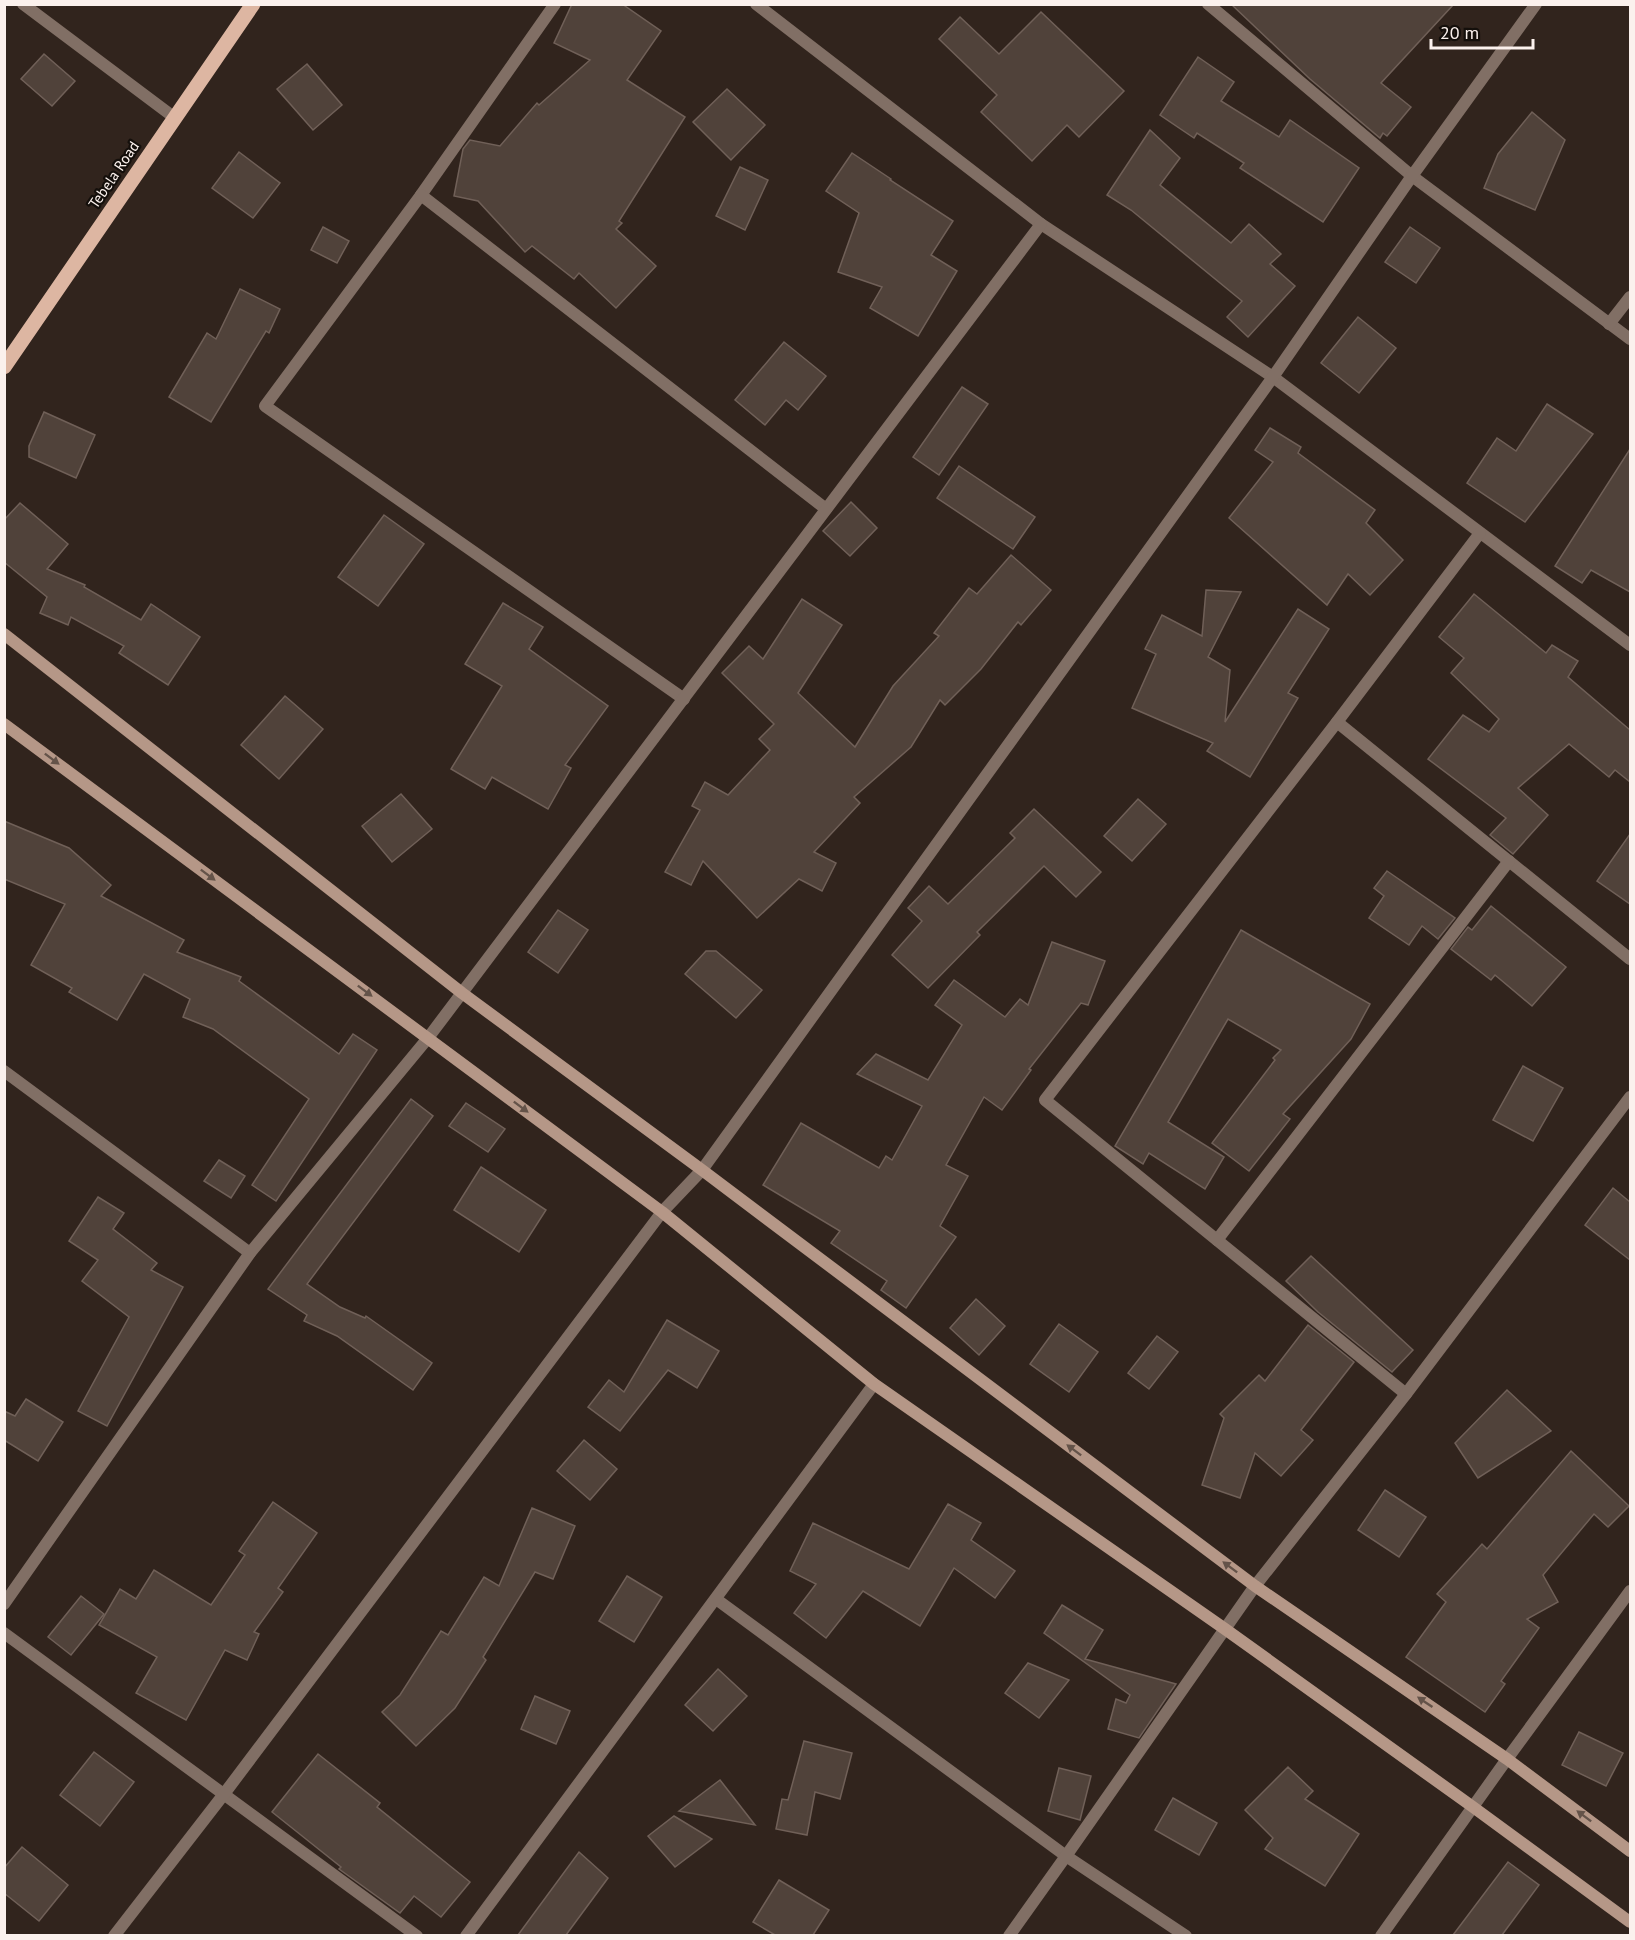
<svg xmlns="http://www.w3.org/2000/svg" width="1635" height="1940" font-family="'PT Sans',sans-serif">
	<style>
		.building { fill: #50423a; stroke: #706058; stroke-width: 1.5 }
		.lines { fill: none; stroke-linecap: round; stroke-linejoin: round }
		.street { stroke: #816f65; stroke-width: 12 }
		.secondary { stroke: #b59787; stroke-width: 12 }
		.primary { stroke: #ddb6a2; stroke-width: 15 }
		.oneway { fill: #645349 }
		.labels { text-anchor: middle; stroke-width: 4.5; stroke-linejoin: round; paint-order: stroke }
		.street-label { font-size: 15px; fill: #fbf1ed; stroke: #140f0b }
	</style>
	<rect width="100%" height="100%" fill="#31241d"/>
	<g class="building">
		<path d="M 572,4 L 622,4 L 661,31 L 627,80 L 685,117 L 619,221 L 622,223 L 616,229 L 656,266 L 616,308 L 579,273 L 574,279 L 532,246 L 525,252 L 478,201 L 454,196 L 463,149 L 470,140 L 500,146 L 537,103 L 539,105 L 590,60 L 554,43 Z"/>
		<path d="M 1231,4 L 1454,4 L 1381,83 L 1411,107 L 1387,136 L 1383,133 L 1380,138 L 1310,79 Z"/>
		<path d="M 1041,12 L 1124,91 L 1079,137 L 1067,125 L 1032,161 L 981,112 L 997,95 L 939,39 L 960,17 L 999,54 Z"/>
		<path d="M 44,54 L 75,81 L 52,106 L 21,79 Z"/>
		<path d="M 1198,57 L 1234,82 L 1221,101 L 1279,137 L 1290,120 L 1359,168 L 1323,222 L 1240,168 L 1244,163 L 1197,133 L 1194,138 L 1160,115 Z"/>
		<path d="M 307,64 L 342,105 L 313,130 L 277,89 Z"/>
		<path d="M 727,89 L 765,125 L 731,160 L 693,122 Z"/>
		<path d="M 1532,112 L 1565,140 L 1535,210 L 1484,188 L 1498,154 Z"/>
		<path d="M 1150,130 L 1180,158 L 1160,185 L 1231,243 L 1249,224 L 1281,254 L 1270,264 L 1295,286 L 1248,337 L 1227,317 L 1242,301 L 1131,210 L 1107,195 Z"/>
		<path d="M 239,152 L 280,183 L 253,218 L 212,188 Z"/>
		<path d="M 852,153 L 891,179 L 890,180 L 953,221 L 931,255 L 957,271 L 918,336 L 870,308 L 882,287 L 838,272 L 859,213 L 826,191 Z"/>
		<path d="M 740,167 L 768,180 L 745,230 L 716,216 Z"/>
		<path d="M 323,227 L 349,241 L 337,263 L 311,250 Z"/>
		<path d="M 1410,227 L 1440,248 L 1416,283 L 1385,262 Z"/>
		<path d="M 240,289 L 280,309 L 269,333 L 266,331 L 211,422 L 169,397 L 207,333 L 216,339 Z"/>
		<path d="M 1358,317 L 1396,348 L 1359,393 L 1321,363 Z"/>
		<path d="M 784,342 L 826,376 L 798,410 L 786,400 L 765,425 L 735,400 Z"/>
		<path d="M 962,387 L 988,404 L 939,475 L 913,457 Z"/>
		<path d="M 1547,404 L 1593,434 L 1525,522 L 1467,483 L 1497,438 L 1516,451 Z"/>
		<path d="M 44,412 L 95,435 L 76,478 L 29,457 L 29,446 Z"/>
		<path d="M 1270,428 L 1301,447 L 1298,453 L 1375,510 L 1366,523 L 1403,560 L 1370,595 L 1348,574 L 1327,605 L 1229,518 L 1273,462 L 1255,450 Z"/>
		<path d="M 1630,449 L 1630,592 L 1591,570 L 1582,583 L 1555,566 Z"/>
		<path d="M 959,466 L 1035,517 L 1013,549 L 937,498 Z"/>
		<path d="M 851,502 L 877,528 L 850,556 L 823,531 Z"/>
		<path d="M 20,503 L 68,544 L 47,569 L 85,585 L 84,587 L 141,620 L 151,604 L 200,637 L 168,685 L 119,653 L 124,646 L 71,617 L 68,625 L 40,613 L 47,597 L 4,562 L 4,520 Z"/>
		<path d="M 384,515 L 424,544 L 378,606 L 338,577 Z"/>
		<path d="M 1011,555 L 1051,590 L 1021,625 L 1018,622 L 981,669 L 945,705 L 940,700 L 911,747 L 854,797 L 860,803 L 814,852 L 836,863 L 822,891 L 799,879 L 757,918 L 703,861 L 691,885 L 665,872 L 700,810 L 692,806 L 705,782 L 728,795 L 770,750 L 759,739 L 774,724 L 722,673 L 749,646 L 763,659 L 802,599 L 842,625 L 798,693 L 855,747 L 893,686 L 939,636 L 934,633 L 969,588 L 977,594 Z"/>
		<path d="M 1206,590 L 1241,592 L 1208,657 L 1230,670 L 1225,722 L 1298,609 L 1329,629 L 1288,693 L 1298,698 L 1250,777 L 1207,751 L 1213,743 L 1132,708 L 1156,654 L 1145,649 L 1162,615 L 1202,636 Z"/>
		<path d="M 1474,594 L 1546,653 L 1552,645 L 1578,661 L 1568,677 L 1630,730 L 1630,782 L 1615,770 L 1609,777 L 1569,744 L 1518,788 L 1548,815 L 1513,854 L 1490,835 L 1506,818 L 1428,759 L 1463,715 L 1489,732 L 1499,719 L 1451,673 L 1464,658 L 1439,637 Z"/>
		<path d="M 503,603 L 543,627 L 529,649 L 608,706 L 565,765 L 571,768 L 548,809 L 492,777 L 485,789 L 451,769 L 502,686 L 465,664 Z"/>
		<path d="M 285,696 L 323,729 L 279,779 L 241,745 Z"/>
		<path d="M 401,794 L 432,829 L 392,862 L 362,826 Z"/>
		<path d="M 1138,799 L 1166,824 L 1132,861 L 1104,836 Z"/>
		<path d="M 1034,809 L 1101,872 L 1076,897 L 1044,866 L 977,932 L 980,935 L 928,988 L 892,955 L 922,921 L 908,908 L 929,886 L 948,904 L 1015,838 L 1010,833 Z"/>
		<path d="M 4,821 L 69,848 L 111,885 L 101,896 L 184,940 L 177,952 L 241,977 L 239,981 L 339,1054 L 353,1034 L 377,1050 L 276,1201 L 252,1185 L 309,1099 L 213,1029 L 183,1017 L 190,999 L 144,974 L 117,1020 L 69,992 L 72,988 L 31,965 L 65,904 L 4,879 Z"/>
		<path d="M 1630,834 L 1630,904 L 1597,881 Z"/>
		<path d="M 1387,871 L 1455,918 L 1438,939 L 1422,926 L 1409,945 L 1369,918 L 1384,896 L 1374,888 Z"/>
		<path d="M 1491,906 L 1566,967 L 1532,1006 L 1495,975 L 1491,980 L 1451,949 L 1468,927 L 1472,930 Z"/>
		<path d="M 558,910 L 588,930 L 558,973 L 528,952 Z"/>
		<path d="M 1241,930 L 1370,1004 L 1351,1039 L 1283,1114 L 1290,1119 L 1249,1171 L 1212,1143 L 1275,1060 L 1273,1058 L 1281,1050 L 1228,1019 L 1168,1122 L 1224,1157 L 1205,1189 L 1149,1153 L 1143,1164 L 1115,1146 Z"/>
		<path d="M 1052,942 L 1105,961 L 1088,1005 L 1081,1003 L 1029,1069 L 1031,1070 L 1002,1110 L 984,1097 L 946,1165 L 968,1176 L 940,1226 L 956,1237 L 906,1308 L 881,1290 L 887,1281 L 831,1243 L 840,1231 L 763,1185 L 801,1123 L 879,1168 L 886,1156 L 892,1160 L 922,1106 L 857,1074 L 876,1054 L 928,1080 L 962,1025 L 935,1005 L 954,980 L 1005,1017 L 1020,999 L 1028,1005 Z"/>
		<path d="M 706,951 L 716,951 L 762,990 L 736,1018 L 685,974 Z"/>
		<path d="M 1523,1066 L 1563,1088 L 1533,1141 L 1493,1120 Z"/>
		<path d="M 411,1099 L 433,1116 L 307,1284 L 340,1307 L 365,1318 L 366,1316 L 432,1363 L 413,1390 L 337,1336 L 304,1321 L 307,1315 L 268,1289 Z"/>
		<path d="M 466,1103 L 505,1129 L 488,1152 L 449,1126 Z"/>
		<path d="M 219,1160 L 245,1176 L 231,1198 L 204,1181 Z"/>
		<path d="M 481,1167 L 546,1210 L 519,1252 L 454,1210 Z"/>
		<path d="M 1613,1188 L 1630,1202 L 1630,1260 L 1585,1225 Z"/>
		<path d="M 98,1197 L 124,1213 L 113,1229 L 157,1263 L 151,1270 L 183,1287 L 107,1426 L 78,1411 L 129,1317 L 82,1281 L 98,1260 L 69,1241 Z"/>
		<path d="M 1311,1256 L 1413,1350 L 1392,1372 L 1318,1312 L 1286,1281 Z"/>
		<path d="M 976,1299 L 1005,1326 L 979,1355 L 950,1328 Z"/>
		<path d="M 667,1320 L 719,1351 L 697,1388 L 668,1370 L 620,1431 L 588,1407 L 609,1380 L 624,1392 Z"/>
		<path d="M 1059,1324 L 1098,1352 L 1069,1392 L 1030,1364 Z"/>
		<path d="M 1308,1325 L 1354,1362 L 1301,1430 L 1313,1440 L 1281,1476 L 1255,1453 L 1240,1498 L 1202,1485 L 1224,1418 L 1220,1414 L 1259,1375 L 1265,1381 Z"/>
		<path d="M 1157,1336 L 1178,1352 L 1149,1389 L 1128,1373 Z"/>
		<path d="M 1507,1390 L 1551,1431 L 1478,1478 L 1455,1443 Z"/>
		<path d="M 26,1399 L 63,1422 L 38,1461 L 4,1440 L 4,1411 L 15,1416 Z"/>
		<path d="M 584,1440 L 617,1469 L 590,1500 L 557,1471 Z"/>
		<path d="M 1571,1451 L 1629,1506 L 1608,1527 L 1594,1514 L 1543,1575 L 1558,1602 L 1527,1619 L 1539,1628 L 1501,1681 L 1505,1684 L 1485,1712 L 1406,1657 L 1446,1602 L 1437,1594 L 1482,1544 L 1487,1549 Z"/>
		<path d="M 1385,1490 L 1426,1517 L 1399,1557 L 1358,1530 Z"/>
		<path d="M 273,1502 L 317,1533 L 278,1588 L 283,1592 L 254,1632 L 259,1634 L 247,1660 L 225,1650 L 186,1720 L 136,1693 L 157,1657 L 99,1625 L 120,1589 L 136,1599 L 154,1570 L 211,1605 L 245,1555 L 239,1551 Z"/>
		<path d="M 948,1504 L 981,1523 L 971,1540 L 1015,1571 L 995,1598 L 954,1568 L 920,1626 L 863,1591 L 826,1638 L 794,1613 L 816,1584 L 790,1571 L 813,1523 L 909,1569 Z"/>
		<path d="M 532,1508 L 575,1526 L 553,1579 L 535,1572 L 483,1657 L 486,1660 L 455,1708 L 416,1746 L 382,1712 L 400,1695 L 441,1631 L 448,1635 L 484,1577 L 499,1586 Z"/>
		<path d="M 627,1576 L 662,1597 L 634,1642 L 599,1621 Z"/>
		<path d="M 81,1596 L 104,1614 L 71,1655 L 48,1637 Z"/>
		<path d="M 1062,1605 L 1103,1630 L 1085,1659 L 1176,1684 L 1139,1738 L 1108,1729 L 1116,1699 L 1126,1703 L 1130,1695 L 1044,1633 Z"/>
		<path d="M 1028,1663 L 1069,1680 L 1039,1718 L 1005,1693 Z"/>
		<path d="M 718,1669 L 747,1696 L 713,1731 L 685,1705 Z"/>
		<path d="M 535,1696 L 570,1711 L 556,1744 L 521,1729 Z"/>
		<path d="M 1579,1732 L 1623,1753 L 1606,1786 L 1562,1765 Z"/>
		<path d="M 804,1741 L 852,1753 L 840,1799 L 815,1792 L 807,1835 L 776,1829 L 782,1799 L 788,1800 Z"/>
		<path d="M 94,1752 L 134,1782 L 100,1826 L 60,1795 Z"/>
		<path d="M 318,1754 L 380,1803 L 377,1807 L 470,1882 L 441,1917 L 414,1896 L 400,1913 L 339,1869 L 341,1867 L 272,1812 Z"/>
		<path d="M 1288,1767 L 1313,1791 L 1305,1799 L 1359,1834 L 1325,1886 L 1265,1849 L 1273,1838 L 1245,1810 Z"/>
		<path d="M 1059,1768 L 1091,1776 L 1080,1820 L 1048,1811 Z"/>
		<path d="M 720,1780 L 755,1825 L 679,1811 Z"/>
		<path d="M 1173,1798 L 1217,1823 L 1199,1855 L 1155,1830 Z"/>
		<path d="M 674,1816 L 712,1839 L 675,1867 L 648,1836 Z"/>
		<path d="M 22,1847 L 68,1885 L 39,1921 L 4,1893 L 4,1868 Z"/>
		<path d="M 579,1852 L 608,1878 L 566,1935 L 518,1935 Z"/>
		<path d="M 1508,1862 L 1539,1885 L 1502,1935 L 1453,1935 Z"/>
		<path d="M 779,1880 L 829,1910 L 813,1935 L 775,1935 L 753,1922 Z"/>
	</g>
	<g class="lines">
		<g class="street">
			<path d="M 23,4 L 175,118"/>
			<path d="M 555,4 L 421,195 L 265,406 L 684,699"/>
			<path d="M 756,4 L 1041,224 L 1273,377 L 1630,645"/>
			<path d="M 1208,4 L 1412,176 L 1630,339"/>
			<path d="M 421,195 L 826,509"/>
			<path d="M 1609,324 L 1630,297"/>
			<path d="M 1337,722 L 1630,959"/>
			<path d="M 4,1071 L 250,1253"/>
			<path d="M 1217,1240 L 1509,861"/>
			<path d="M 1406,1394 L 1045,1100 L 1337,722 L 1480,533"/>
			<path d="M 716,1599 L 1066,1856 L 1186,1936"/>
			<path d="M 4,1604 L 250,1253 L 428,1038 L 1041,224"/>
			<path d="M 4,1633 L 417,1936"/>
			<path d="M 114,1936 L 224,1794 L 662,1212 L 702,1170 L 1273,377 L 1412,176 L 1536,4"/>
			<path d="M 466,1936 L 874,1384"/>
			<path d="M 1009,1936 L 1066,1856 L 1255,1586 L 1406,1394 L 1630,1097"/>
			<path d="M 1381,1936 L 1507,1759 L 1630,1591"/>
		</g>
		<g class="secondary">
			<path d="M 4,634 L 462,993 L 702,1170 L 1255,1586 L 1507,1759 L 1630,1851"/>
			<path d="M 4,724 L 662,1212 L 874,1384 L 1225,1629 L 1473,1807 L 1630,1922"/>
		</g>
		<path class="primary" d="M 4,367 L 253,4"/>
	</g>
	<defs><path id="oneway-solid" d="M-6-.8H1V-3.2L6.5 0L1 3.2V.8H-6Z" transform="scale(1.5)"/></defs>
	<g class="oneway">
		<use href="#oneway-solid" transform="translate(52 759) rotate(37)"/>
		<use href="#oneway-solid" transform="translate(208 875) rotate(37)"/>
		<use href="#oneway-solid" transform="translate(365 991) rotate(37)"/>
		<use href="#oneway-solid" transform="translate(521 1107) rotate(37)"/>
		<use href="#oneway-solid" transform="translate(1074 1450) rotate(-143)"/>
		<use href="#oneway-solid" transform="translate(1230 1567) rotate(-143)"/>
		<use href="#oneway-solid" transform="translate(1425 1702) rotate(-146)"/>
		<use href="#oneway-solid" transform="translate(1584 1816) rotate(-143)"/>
	</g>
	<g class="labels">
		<g class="street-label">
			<text transform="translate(114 175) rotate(-56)" y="5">Tebela Road</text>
		</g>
	</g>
	<rect width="1635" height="1940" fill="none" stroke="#fbf1ed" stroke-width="12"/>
	<path d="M1431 39v9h102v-9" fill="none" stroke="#fbf1ed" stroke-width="3"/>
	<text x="1440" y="39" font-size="18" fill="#fbf1ed" stroke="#140f0b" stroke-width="4.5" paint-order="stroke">20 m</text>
</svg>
